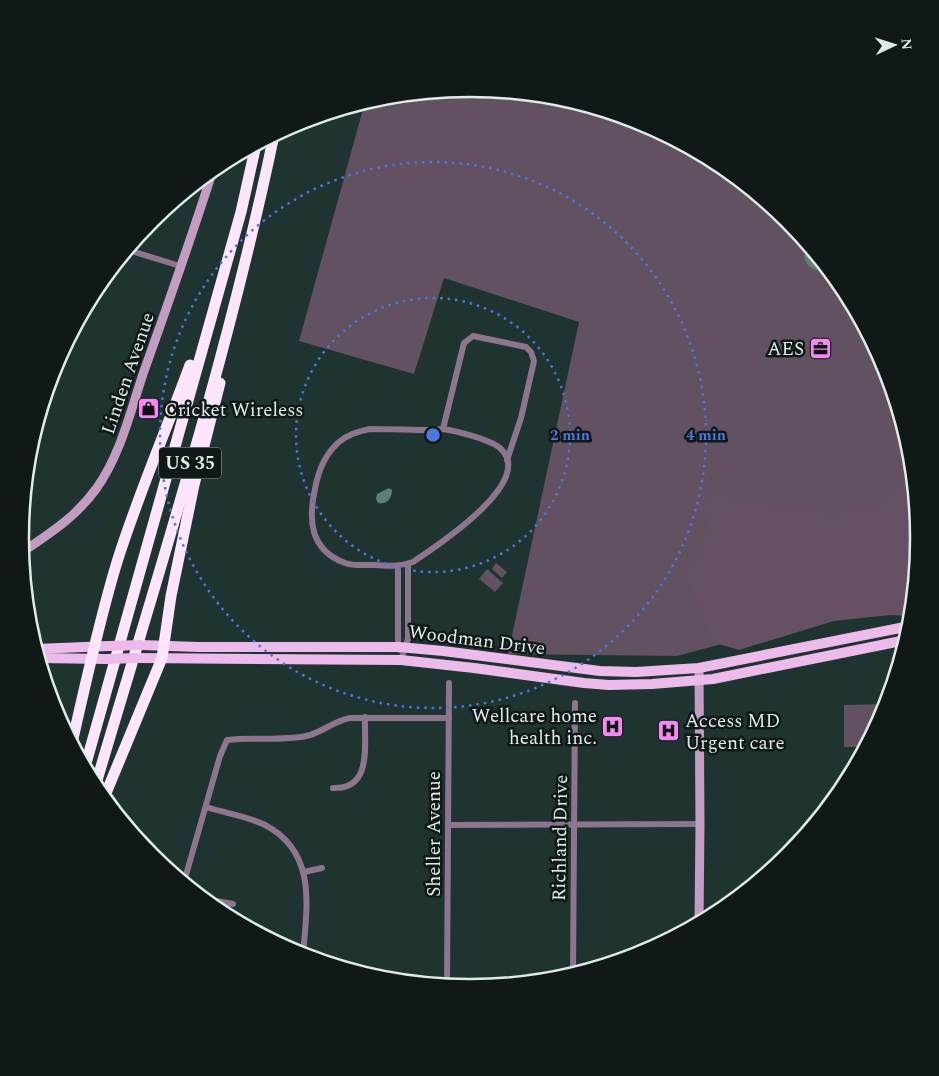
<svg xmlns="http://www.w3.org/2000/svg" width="939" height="1076" font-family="Spectral,serif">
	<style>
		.green { fill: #625161 }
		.forest { fill: #655064 }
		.water { fill: #5b7f7b }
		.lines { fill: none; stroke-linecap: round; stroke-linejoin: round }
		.street { stroke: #8d758d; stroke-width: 6 }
		.secondary { stroke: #c39cc2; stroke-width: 9 }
		.primary { stroke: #edbbeb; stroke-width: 10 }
		.highway { stroke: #fde5fc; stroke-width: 11 }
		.primary-bridge { stroke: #edbbeb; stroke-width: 10 }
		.ring { fill: none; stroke: #4d75dc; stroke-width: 2.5; stroke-dasharray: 2.5 5 }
		.labels { text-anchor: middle; stroke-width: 5; stroke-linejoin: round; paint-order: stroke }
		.shield { fill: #101918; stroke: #a0acaa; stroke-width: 1 }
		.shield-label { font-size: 18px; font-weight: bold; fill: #deebe9 }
		.poi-label { font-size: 19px; fill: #deebe9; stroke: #101918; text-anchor: end }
		.street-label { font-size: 19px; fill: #deebe9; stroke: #101918 }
		.rim { fill: none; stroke: #deebe9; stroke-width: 2.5 }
		.centre { fill: #4d75dc; stroke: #101918; stroke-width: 2.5 }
		.ring-label { font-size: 15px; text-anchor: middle; font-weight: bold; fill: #4d75dc; stroke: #101918; stroke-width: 5; stroke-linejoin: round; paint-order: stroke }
	</style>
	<rect width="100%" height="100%" fill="#1f3331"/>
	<g class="green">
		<path d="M 470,89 L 557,97 L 642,123 L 719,164 L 788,220 L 843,289 L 885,366 L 910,451 L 919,538 L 866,605 L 677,656 L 508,654 L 579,322 L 444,278 L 414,374 L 299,341 L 365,102 L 382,97 Z"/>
		<path d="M 496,563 L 507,572 L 502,578 L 492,569 Z"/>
		<path d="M 487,569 L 503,583 L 495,592 L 479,579 Z"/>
		<path d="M 886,704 L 865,747 L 844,747 L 844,705 Z"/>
	</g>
	<path class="forest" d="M 913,481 L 919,538 L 911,616 L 890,615 L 834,621 L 739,650 L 712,642 L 686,573 L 703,555 L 708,521 L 699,501 L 716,496 L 796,511 L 836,515 L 878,506 L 902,488 Z"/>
	<g class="water">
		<path d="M 810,248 L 829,271 C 818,272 806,269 804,256 L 807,250 Z"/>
		<path d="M 389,488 L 392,490 C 392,498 387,505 378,503 L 376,499 L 377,494 Z"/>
	</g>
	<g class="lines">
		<g class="street">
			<path d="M 128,250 L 180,266"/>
			<path d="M 370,429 C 391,429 411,430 432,430 C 436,430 440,429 443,429 C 456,431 493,440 501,449 C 536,482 435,547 413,562 C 399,567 387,566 372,565 C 363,565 353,566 345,563 C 310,550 308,520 315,489 C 318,472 325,454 339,442 C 348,434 359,431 370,429 Z"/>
			<path d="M 443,429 L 464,343 L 473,336 L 526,347 L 531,352 L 534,361 L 521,418 L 507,460"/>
			<path d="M 398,567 L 398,641 L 399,650"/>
			<path d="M 401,660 L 408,639 L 408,564"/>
			<path d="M 333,788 C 373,790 364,744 365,717"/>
			<path d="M 206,807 C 225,813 247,816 265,825 C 317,852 307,906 303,955"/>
			<path d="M 449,825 L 700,824"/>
			<path d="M 304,872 L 322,868"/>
			<path d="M 184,882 L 220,756 L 227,740 C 253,737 281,741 306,736 C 322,733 333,721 350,718 L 449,718"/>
			<path d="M 205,899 L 233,904"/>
			<path d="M 573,974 L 575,703"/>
			<path d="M 447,985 L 449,683"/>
		</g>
		<g class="secondary">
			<path d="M 21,553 C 50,533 75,518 96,489 C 120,456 130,413 143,374 C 167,307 191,239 213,170"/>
			<path d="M 699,923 L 700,824 L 699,668"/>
		</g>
		<g class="primary">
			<path d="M 141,645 L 198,647 L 399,647 L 443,651 L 600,671 L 636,672 L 699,668 L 910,626"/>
			<path d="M 36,649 L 109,646"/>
			<path d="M 38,658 L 106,659"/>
			<path d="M 137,658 L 401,660 L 474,668 L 584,683 L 609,685 L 652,684 L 713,679 L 906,640"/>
		</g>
		<g class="highway">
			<path d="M 72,743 C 86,682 99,621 117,562 C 138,495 166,431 190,365"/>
			<path d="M 85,767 L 241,212 L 256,145"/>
			<path d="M 95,787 C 159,571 228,356 274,135"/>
			<path d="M 104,798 L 162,658 L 171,596 L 194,485 L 220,383"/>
		</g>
		<g class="primary-bridge">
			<path d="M 109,646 L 141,645"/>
			<path d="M 106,659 L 137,658"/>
		</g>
	</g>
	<g class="ring">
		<circle cx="433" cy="435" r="137"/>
		<circle cx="433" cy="435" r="273"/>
	</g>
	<defs>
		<symbol id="office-square" viewBox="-11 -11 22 22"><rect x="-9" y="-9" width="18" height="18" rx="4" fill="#f28af2" stroke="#101918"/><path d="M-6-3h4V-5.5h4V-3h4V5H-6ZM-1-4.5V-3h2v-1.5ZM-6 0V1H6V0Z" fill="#111"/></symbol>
		<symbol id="shop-square" viewBox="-11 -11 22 22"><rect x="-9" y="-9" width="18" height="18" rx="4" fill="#f28af2" stroke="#101918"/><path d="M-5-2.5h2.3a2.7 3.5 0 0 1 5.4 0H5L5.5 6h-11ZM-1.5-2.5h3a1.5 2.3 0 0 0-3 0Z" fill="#111"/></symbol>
		<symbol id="hospital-square" viewBox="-11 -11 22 22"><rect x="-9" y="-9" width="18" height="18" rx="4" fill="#f28af2" stroke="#101918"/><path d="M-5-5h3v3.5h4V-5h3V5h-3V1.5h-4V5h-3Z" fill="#111"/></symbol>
	</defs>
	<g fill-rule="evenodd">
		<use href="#office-square" x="808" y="336" width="25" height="25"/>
		<use href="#shop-square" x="136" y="396" width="25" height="25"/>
		<use href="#hospital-square" x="600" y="714" width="25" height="25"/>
		<use href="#hospital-square" x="656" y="718" width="25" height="25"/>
	</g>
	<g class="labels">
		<rect class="shield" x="159" y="447.5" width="62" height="31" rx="4"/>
		<g class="shield-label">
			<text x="190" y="469">US 35</text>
		</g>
		<g class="poi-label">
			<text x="804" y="355">AES</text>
			<text x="164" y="416" text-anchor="start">Cricket Wireless</text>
			<text x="597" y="722">Wellcare home<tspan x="597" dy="22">health inc.</tspan></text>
			<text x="685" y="727" text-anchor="start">Access MD<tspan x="685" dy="22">Urgent care</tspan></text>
		</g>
		<g class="street-label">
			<text transform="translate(127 373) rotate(-71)" y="7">Linden Avenue</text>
			<text transform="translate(477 639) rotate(7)" y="7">Woodman Drive</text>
			<text transform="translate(433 834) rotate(-90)" y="7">Sheller Avenue</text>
			<text transform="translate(559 838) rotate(-89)" y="7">Richland Drive</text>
		</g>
	</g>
	<path d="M0 0H939V1076H0ZM469 97H470A440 440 0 0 1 910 537V539A440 440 0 0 1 470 979H469A440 440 0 0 1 29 539V537A440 440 0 0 1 469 97Z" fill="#101918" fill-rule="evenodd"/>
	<path class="rim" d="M469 97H470A440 440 0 0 1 910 537V539A440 440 0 0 1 470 979H469A440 440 0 0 1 29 539V537A440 440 0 0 1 469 97Z"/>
	<circle cx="433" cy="435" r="8" class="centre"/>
	<g class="ring-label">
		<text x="570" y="440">2 min</text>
		<text x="706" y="440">4 min</text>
	</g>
	<g transform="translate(894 45) rotate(86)" stroke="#101918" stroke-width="4" paint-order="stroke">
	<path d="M0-4L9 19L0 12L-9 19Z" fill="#deebe9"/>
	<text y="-8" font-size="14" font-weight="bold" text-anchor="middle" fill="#deebe9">N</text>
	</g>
</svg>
